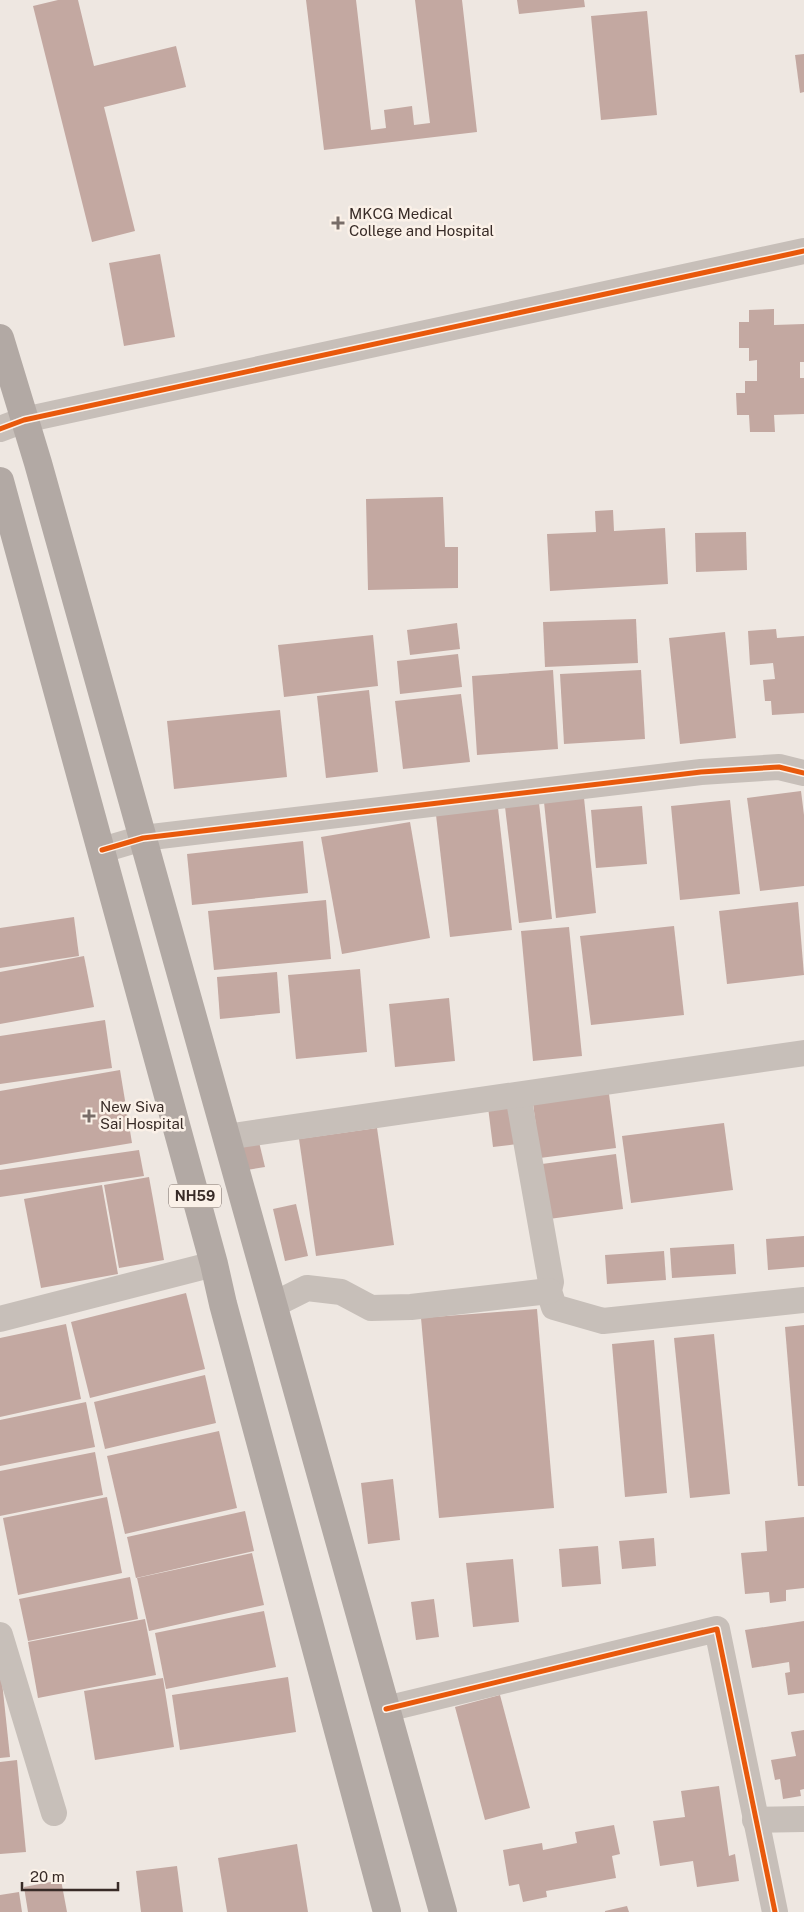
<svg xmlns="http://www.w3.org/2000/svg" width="804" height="1912" font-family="'Public Sans',sans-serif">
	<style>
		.building { fill: #c3a8a1 }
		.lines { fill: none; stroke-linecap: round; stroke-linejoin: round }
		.minor { stroke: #c7bfb9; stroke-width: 26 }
		.trunk { stroke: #b2a9a4; stroke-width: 28 }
		.cycleway-casing { stroke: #fbf1e8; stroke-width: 8 }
		.cycleway { stroke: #e8590c; stroke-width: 5 }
		.poi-dot { fill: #786d68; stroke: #fbf1e8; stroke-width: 2 }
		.labels { text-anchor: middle; stroke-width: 5; stroke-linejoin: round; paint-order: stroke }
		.shield { fill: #fbf1e8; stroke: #726661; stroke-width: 1 }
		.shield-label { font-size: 14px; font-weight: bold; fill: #382b27 }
		.poi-label { font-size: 15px; fill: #382b27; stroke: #fbf1e8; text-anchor: start }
	</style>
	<rect width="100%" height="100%" fill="#eee7e1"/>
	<g class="building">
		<path d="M 58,0 L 78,0 L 94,66 L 176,46 L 186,87 L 104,107 L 135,231 L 92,242 L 33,6 Z"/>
		<path d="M 306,0 L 356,0 L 371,130 L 386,128 L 384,110 L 412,106 L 414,125 L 430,123 L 415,0 L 462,0 L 477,132 L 324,150 Z"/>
		<path d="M 517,0 L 584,0 L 585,7 L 519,14 Z"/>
		<path d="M 647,11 L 657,115 L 601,120 L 591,16 Z"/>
		<path d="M 804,54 L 804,92 L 800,93 L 795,55 Z"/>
		<path d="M 160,254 L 175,337 L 124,346 L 109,263 Z"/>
		<path d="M 774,309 L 774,325 L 804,324 L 804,362 L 800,362 L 800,378 L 804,378 L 804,414 L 774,415 L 775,432 L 750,432 L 749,415 L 737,415 L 736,393 L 745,393 L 745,381 L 757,381 L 757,360 L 749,361 L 749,348 L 739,348 L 739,322 L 749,322 L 749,310 Z"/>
		<path d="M 443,497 L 445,547 L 458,547 L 458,588 L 368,590 L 366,499 Z"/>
		<path d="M 613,510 L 614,531 L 665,528 L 668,584 L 550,591 L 547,534 L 596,532 L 595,511 Z"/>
		<path d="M 746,532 L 747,570 L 696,572 L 695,533 Z"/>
		<path d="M 636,619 L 638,663 L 545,667 L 543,622 Z"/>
		<path d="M 457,623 L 460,649 L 410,655 L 407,630 Z"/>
		<path d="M 776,629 L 777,638 L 804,636 L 804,713 L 772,715 L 771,701 L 765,701 L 763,680 L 775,679 L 773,663 L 750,665 L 748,631 Z"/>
		<path d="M 725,632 L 736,738 L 680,744 L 669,638 Z"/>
		<path d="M 373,635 L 378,686 L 284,697 L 278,645 Z"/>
		<path d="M 458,654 L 462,687 L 400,694 L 397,661 Z"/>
		<path d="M 553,670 L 558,749 L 477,755 L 472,676 Z"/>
		<path d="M 641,670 L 645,739 L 564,744 L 560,674 Z"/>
		<path d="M 369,690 L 378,772 L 326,778 L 317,696 Z"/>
		<path d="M 461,694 L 470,762 L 403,769 L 395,701 Z"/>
		<path d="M 280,710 L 287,777 L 174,789 L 167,721 Z"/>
		<path d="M 801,791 L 804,815 L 804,886 L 760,891 L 747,798 Z"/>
		<path d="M 584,798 L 596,913 L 556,918 L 544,802 Z"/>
		<path d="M 730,800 L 740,894 L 680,900 L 671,806 Z"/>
		<path d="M 539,803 L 552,919 L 519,923 L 505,807 Z"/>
		<path d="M 642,806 L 647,864 L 596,868 L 591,810 Z"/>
		<path d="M 498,808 L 512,930 L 450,937 L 436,815 Z"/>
		<path d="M 410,822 L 430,938 L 342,954 L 321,837 Z"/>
		<path d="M 303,841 L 308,893 L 192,905 L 187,854 Z"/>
		<path d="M 326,900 L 331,959 L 214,970 L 208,911 Z"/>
		<path d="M 798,902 L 804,975 L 727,984 L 719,911 Z"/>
		<path d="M 74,917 L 79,956 L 0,968 L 0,928 Z"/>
		<path d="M 674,926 L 684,1015 L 591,1025 L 580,936 Z"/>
		<path d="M 569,927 L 582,1056 L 533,1061 L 521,931 Z"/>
		<path d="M 84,956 L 94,1007 L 0,1024 L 0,972 Z"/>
		<path d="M 360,969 L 367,1052 L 296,1059 L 288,975 Z"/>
		<path d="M 277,972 L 280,1013 L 220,1019 L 217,977 Z"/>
		<path d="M 449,998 L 455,1061 L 395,1067 L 389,1004 Z"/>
		<path d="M 105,1020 L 112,1068 L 0,1084 L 0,1036 Z"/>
		<path d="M 120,1070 L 132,1143 L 0,1165 L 0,1091 Z"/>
		<path d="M 609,1094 L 616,1148 L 540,1158 L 533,1103 Z"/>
		<path d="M 512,1104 L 517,1144 L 493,1147 L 488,1107 Z"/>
		<path d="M 724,1123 L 733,1190 L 631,1203 L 622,1136 Z"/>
		<path d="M 377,1128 L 394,1245 L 316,1256 L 299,1139 Z"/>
		<path d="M 259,1142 L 265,1167 L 247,1170 L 243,1145 Z"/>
		<path d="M 139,1150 L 144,1176 L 0,1197 L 0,1170 Z"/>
		<path d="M 616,1154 L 623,1209 L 549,1219 L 542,1164 Z"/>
		<path d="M 149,1177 L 164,1260 L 119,1268 L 104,1185 Z"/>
		<path d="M 102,1185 L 118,1274 L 41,1288 L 24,1199 Z"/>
		<path d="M 296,1204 L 308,1256 L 285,1261 L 273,1209 Z"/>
		<path d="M 804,1236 L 804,1267 L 768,1270 L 766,1239 Z"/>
		<path d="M 734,1244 L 736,1274 L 672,1278 L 670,1248 Z"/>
		<path d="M 664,1251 L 666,1280 L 607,1284 L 605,1255 Z"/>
		<path d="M 186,1293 L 205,1369 L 90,1398 L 71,1322 Z"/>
		<path d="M 537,1309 L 554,1508 L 439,1518 L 421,1318 Z"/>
		<path d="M 66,1324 L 81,1399 L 0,1417 L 0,1338 Z"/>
		<path d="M 804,1325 L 804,1486 L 798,1486 L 785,1327 Z"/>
		<path d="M 714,1334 L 730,1494 L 690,1498 L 674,1338 Z"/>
		<path d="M 654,1340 L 667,1493 L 625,1497 L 612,1344 Z"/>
		<path d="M 205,1375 L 216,1423 L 105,1449 L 94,1402 Z"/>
		<path d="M 86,1402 L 95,1447 L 0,1466 L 0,1420 Z"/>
		<path d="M 219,1431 L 237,1508 L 125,1534 L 107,1456 Z"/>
		<path d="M 95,1452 L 103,1495 L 0,1516 L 0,1471 Z"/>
		<path d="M 393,1479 L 400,1540 L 368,1544 L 361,1483 Z"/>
		<path d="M 107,1497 L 122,1573 L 18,1595 L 3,1518 Z"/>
		<path d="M 245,1511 L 254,1551 L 136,1578 L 127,1537 Z"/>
		<path d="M 804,1517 L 804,1588 L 786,1590 L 786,1601 L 770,1603 L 769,1592 L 745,1594 L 741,1553 L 767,1551 L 765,1521 Z"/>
		<path d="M 654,1538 L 656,1566 L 622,1569 L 619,1541 Z"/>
		<path d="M 598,1546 L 601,1584 L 562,1587 L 559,1549 Z"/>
		<path d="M 252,1553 L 264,1605 L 149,1631 L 137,1578 Z"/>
		<path d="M 513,1559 L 519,1622 L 473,1627 L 466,1563 Z"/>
		<path d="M 130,1577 L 138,1619 L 28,1641 L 19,1599 Z"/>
		<path d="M 434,1599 L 439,1637 L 416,1640 L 411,1602 Z"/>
		<path d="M 264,1611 L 276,1667 L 166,1689 L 155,1633 Z"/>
		<path d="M 145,1619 L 156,1675 L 38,1698 L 28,1642 Z"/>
		<path d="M 804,1621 L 804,1693 L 788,1695 L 785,1673 L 790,1672 L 789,1662 L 752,1668 L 745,1630 Z"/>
		<path d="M 0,1663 L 10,1757 L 0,1758 Z"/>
		<path d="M 288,1677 L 296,1732 L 180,1750 L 172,1695 Z"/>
		<path d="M 163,1678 L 174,1747 L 95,1760 L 84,1691 Z"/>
		<path d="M 500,1695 L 530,1808 L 485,1820 L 455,1707 Z"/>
		<path d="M 804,1730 L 804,1789 L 800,1790 L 801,1796 L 783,1799 L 780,1779 L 775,1780 L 771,1760 L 796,1756 L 791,1732 Z"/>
		<path d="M 17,1760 L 26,1852 L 0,1854 L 0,1762 Z"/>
		<path d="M 719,1786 L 729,1856 L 735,1854 L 739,1881 L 697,1887 L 693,1861 L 660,1866 L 653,1821 L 685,1817 L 681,1791 Z"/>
		<path d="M 614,1825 L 620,1854 L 612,1856 L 616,1878 L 546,1891 L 547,1897 L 523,1902 L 519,1884 L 509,1886 L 503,1850 L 542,1843 L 543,1850 L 577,1843 L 575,1832 Z"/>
		<path d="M 297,1844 L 308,1912 L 227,1912 L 218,1858 Z"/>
		<path d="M 177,1866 L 183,1912 L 141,1912 L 136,1871 Z"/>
		<path d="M 61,1880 L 67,1912 L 28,1912 L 24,1887 Z"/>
		<path d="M 19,1892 L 22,1912 L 0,1912 L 0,1895 Z"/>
		<path d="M 627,1906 L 629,1912 L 605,1912 L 605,1911 Z"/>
	</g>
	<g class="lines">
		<g class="minor">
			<path d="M 0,429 L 24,420 L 804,251"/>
			<path d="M 102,850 L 143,838 L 701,772 L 779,767 L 804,773"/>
			<path d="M 518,1095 L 551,1282 L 549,1291 L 554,1307 L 603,1321 L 804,1300"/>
			<path d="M 226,1137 L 804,1053"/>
			<path d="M 273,1305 L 307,1288 L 341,1292 L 371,1308 L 411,1307 L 549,1291"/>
			<path d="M 0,1319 L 214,1264"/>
			<path d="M 0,1635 L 54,1813"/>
			<path d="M 386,1709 L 717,1629 L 775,1912"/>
			<path d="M 755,1820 L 804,1819"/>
		</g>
		<g class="trunk">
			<path d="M 0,338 L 38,463 L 443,1912"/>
			<path d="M 0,481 L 214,1264 L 223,1304 L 387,1912"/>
		</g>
		<defs>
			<g id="cycleway">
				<path d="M 0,429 L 24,420 L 804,251"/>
				<path d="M 102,850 L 143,838 L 701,772 L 779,767 L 804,773"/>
				<path d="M 386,1709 L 717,1629 L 775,1912"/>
			</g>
		</defs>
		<use href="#cycleway" class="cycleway-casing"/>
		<use href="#cycleway" class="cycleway"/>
	</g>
	<g class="poi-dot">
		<path d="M335.5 215.5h5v5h5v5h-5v5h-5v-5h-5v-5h5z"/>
		<path d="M86.5 1108.5h5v5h5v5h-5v5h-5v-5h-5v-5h5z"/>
	</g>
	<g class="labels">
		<rect class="shield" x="169" y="1184.5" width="52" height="23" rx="4"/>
		<g class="shield-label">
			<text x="195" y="1201">NH59</text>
		</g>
		<g class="poi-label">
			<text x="349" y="219">MKCG Medical<tspan x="349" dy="17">College and Hospital</tspan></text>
			<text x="100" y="1112">New Siva<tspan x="100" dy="17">Sai Hospital</tspan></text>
		</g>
	</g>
	<path d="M22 1882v8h96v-8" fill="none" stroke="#382b27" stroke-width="2.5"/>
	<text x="30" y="1882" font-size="15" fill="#382b27" stroke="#fbf1e8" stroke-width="4" paint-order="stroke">20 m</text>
</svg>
